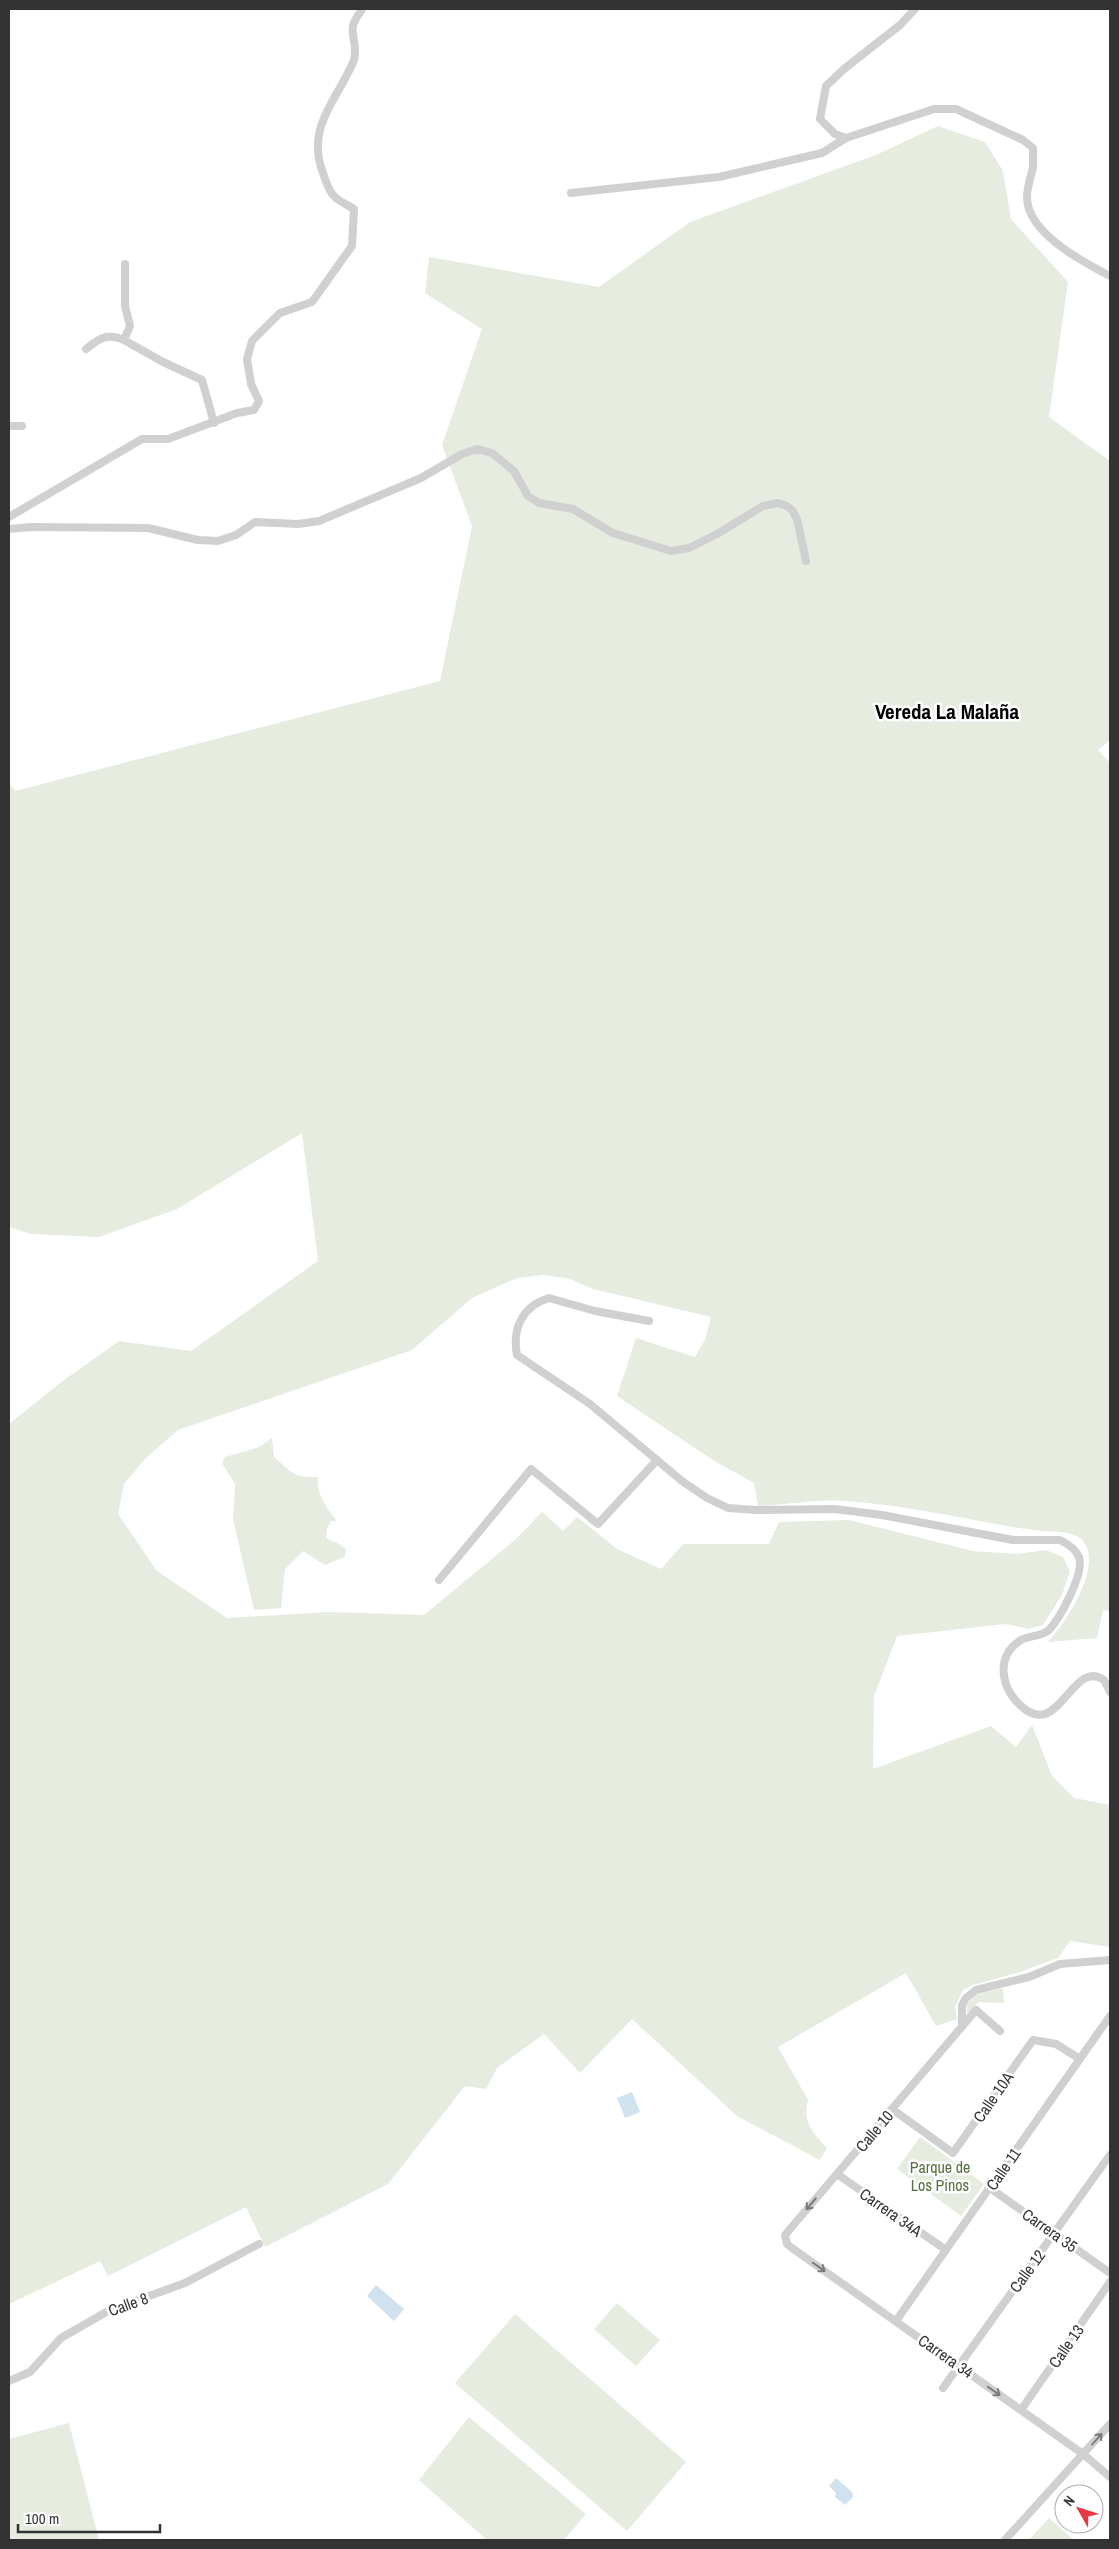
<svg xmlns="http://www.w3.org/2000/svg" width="1119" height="2549" font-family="'Archivo Narrow',sans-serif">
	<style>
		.green { fill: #e6ecdf }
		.water { fill: #cfe2ee }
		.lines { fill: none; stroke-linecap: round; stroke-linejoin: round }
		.street { stroke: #d0d0d0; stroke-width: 8 }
		.oneway { stroke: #7a7a7a }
		.labels { text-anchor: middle; stroke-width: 5; stroke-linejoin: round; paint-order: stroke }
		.street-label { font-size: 16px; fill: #333; stroke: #fff }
		.park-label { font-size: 16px; fill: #56703f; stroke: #fff }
		.district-label { font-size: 21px; font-weight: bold; fill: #000; stroke: #fff }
	</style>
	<rect width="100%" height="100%" fill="#fff"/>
	<g class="green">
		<path d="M 938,126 L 985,142 L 1003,171 L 1011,219 L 1068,282 L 1049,417 L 1110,461 L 1110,740 L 1098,750 L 1110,763 L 1110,1611 L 1103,1610 L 1097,1638 L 1048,1642 C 1065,1624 1104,1565 1083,1541 C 1082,1539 1077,1536 1074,1535 C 1062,1530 1045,1532 1033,1530 C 970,1521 909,1505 845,1501 C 818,1499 786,1505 758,1506 L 754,1483 L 716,1462 L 617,1396 L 636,1338 L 695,1357 L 705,1340 L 711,1317 L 593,1289 L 570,1279 L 543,1275 L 517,1278 L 472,1298 L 412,1350 L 178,1430 L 146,1458 L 124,1484 L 118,1514 L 157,1571 L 227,1618 L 328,1612 L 424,1615 L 516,1539 L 542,1512 L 563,1531 L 577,1517 L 617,1549 L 661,1569 L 683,1544 L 769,1544 L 779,1522 L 849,1520 L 973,1551 L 1017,1554 L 1046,1550 L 1063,1557 L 1070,1571 L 1062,1595 L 1043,1625 L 1028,1629 L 1006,1624 L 897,1636 L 874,1696 L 873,1769 L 991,1726 L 1016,1747 L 1032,1725 L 1052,1776 L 1074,1798 L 1110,1805 L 1110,1947 L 1070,1941 L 1058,1958 L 1017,1973 L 973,1985 L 963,1990 L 955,2007 L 957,2019 L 936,2026 L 906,1973 L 778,2047 L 808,2100 C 802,2122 813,2133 827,2148 L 820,2160 L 737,2116 L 632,2019 L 580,2073 L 544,2034 L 497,2068 L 486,2089 L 465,2086 L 388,2184 L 265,2247 L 246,2207 L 108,2276 L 100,2261 L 9,2304 L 9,1424 L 60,1383 L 119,1341 L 191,1351 L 318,1261 L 302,1133 L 177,1209 L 99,1237 L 31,1234 L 9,1227 L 9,783 L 15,791 L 440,681 L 472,526 L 442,445 L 482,329 L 425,293 L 429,257 L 599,287 L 690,222 L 876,155 Z"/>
		<path d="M 272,1438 L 274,1457 C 291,1472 294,1478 318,1477 C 316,1494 327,1509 337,1521 L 331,1521 L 327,1529 L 326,1538 L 339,1544 L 346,1549 L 345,1557 L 325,1565 L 303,1551 L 285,1569 L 281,1608 L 254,1610 L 233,1519 L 235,1484 L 222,1463 L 225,1457 L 259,1447 Z"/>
		<path d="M 1003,1988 L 1004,2003 L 979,2002 L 967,2014 L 967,2004 L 975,1995 Z"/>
		<path d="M 920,2137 L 984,2184 L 961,2216 L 897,2169 Z"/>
		<path d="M 617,2303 L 660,2340 L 636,2366 L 594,2329 Z"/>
		<path d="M 515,2314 L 686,2462 L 627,2531 L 455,2383 Z"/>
		<path d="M 469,2417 L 586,2514 L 564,2540 L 487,2540 L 419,2480 Z"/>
		<path d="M 69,2423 L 99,2540 L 9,2540 L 9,2439 Z"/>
		<path d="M 1049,2518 L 1074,2540 L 1029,2540 Z"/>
	</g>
	<g class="water">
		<path d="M 632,2092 L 640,2112 L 625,2118 L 617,2098 Z"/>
		<path d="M 376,2285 L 404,2309 L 394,2321 L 367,2296 Z"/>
		<path d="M 836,2478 L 852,2492 L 853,2497 L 845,2505 L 835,2497 L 836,2493 L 829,2486 Z"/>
	</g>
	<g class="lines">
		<g class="street">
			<path d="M 915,9 L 900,25 L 844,69 L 826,86 L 820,119 L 835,134 L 846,138 L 934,109 L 956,109 L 1023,140 L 1033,148 C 1033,154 1033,161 1033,167 C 1031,177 1027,187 1027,197 C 1027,233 1083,262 1110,276"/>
			<path d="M 571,193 L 719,177 L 822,153 L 846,138"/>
			<path d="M 125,264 L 125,306 L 130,326 L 124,340 L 163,362 L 202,380 L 214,423"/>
			<path d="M 86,349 C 100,338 106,333 124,340"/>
			<path d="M 9,426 L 22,426"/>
			<path d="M 9,517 L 142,439 L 168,439 L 237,413 L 254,410 L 259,401 L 251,384 L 247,359 L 252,341 L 280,313 L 312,302 L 352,246 L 354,209 C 348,205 340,202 335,197 C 328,191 326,181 323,173 C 305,126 338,100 354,60 C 358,49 351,36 353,26 C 354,20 359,14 362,9"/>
			<path d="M 9,529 L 31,527 L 148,528 L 198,540 L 218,541 L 236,535 L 255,522 L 298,524 L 319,521 L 421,478 L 462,454 L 477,449 L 492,453 L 514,471 L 528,496 L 539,503 L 573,509 L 613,533 L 671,551 L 689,548 L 717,534 L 763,506 L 778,503 L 787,506 L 792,510 L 797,519 L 806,561"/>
			<path d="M 649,1321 L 595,1311 L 549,1298 C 522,1306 512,1329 517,1355 L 590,1404 L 682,1481 L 707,1498 L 728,1508 L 756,1510 L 835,1509 L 882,1515 L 1013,1540 L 1060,1540 C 1068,1544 1076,1549 1079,1557 C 1085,1573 1060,1618 1049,1630 C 1041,1637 1030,1635 1021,1640 C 995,1656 1001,1687 1020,1705 C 1059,1743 1072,1657 1104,1680 L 1110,1692"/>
			<path d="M 439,1580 L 531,1469 L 598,1524 L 657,1460"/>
			<path d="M 962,2026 L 962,2005 L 966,1998 L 976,1990 L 1029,1977 L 1060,1964 L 1110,1960"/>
			<path d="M 1000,2031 L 976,2010 L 785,2235 L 787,2244 L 792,2248 L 1083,2454 L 1110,2477"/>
			<path d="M 892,2109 L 953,2153 L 1033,2040 L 1056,2044 L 1080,2059"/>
			<path d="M 837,2174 L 946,2250"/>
			<path d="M 990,2188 L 1110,2273"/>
			<path d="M 896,2321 L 1110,2016"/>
			<path d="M 9,2381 L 30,2372 L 61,2338 L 108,2311 L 185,2283 L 259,2244"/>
			<path d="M 943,2388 L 1110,2155"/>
			<path d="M 1021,2410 L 1110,2282"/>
			<path d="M 1005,2540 L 1110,2424"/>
		</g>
	</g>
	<defs><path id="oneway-shaft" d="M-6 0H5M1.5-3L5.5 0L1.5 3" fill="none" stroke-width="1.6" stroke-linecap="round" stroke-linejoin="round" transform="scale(1.25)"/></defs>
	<g class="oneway">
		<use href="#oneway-shaft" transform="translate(811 2204) rotate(130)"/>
		<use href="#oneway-shaft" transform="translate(819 2267) rotate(35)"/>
		<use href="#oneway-shaft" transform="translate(994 2391) rotate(35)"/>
		<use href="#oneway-shaft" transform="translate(1097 2439) rotate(-48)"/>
	</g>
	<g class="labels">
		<g class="street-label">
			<text transform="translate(993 2097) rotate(-55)" y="6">Calle 10A</text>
			<text transform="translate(874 2131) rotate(-50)" y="6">Calle 10</text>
			<text transform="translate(1003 2169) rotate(-55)" y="6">Calle 11</text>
			<text transform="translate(891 2212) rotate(35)" y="6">Carrera 34A</text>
			<text transform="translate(1050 2230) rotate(35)" y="6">Carrera 35</text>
			<text transform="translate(1027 2271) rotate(-54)" y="6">Calle 12</text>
			<text transform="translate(128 2304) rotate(-20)" y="6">Calle 8</text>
			<text transform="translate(1066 2346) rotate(-55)" y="6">Calle 13</text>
			<text transform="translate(946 2356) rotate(35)" y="6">Carrera 34</text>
		</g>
		<g class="park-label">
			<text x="940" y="2173">Parque de<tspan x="940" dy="18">Los Pinos</tspan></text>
		</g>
		<g class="district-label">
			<text x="947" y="719">Vereda La Malaña</text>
		</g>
	</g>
	<rect width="1119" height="2549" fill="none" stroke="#333333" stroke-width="20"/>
	<g transform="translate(1079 2509) rotate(309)"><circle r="24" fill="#ffffff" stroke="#adadad"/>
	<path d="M0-4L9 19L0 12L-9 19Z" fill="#e63946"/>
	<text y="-8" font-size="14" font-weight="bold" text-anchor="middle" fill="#333333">N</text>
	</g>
	<path d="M18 2524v8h142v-8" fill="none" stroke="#333333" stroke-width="2.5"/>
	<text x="25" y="2524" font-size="15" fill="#333333" stroke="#ffffff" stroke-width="4" paint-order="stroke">100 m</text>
</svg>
